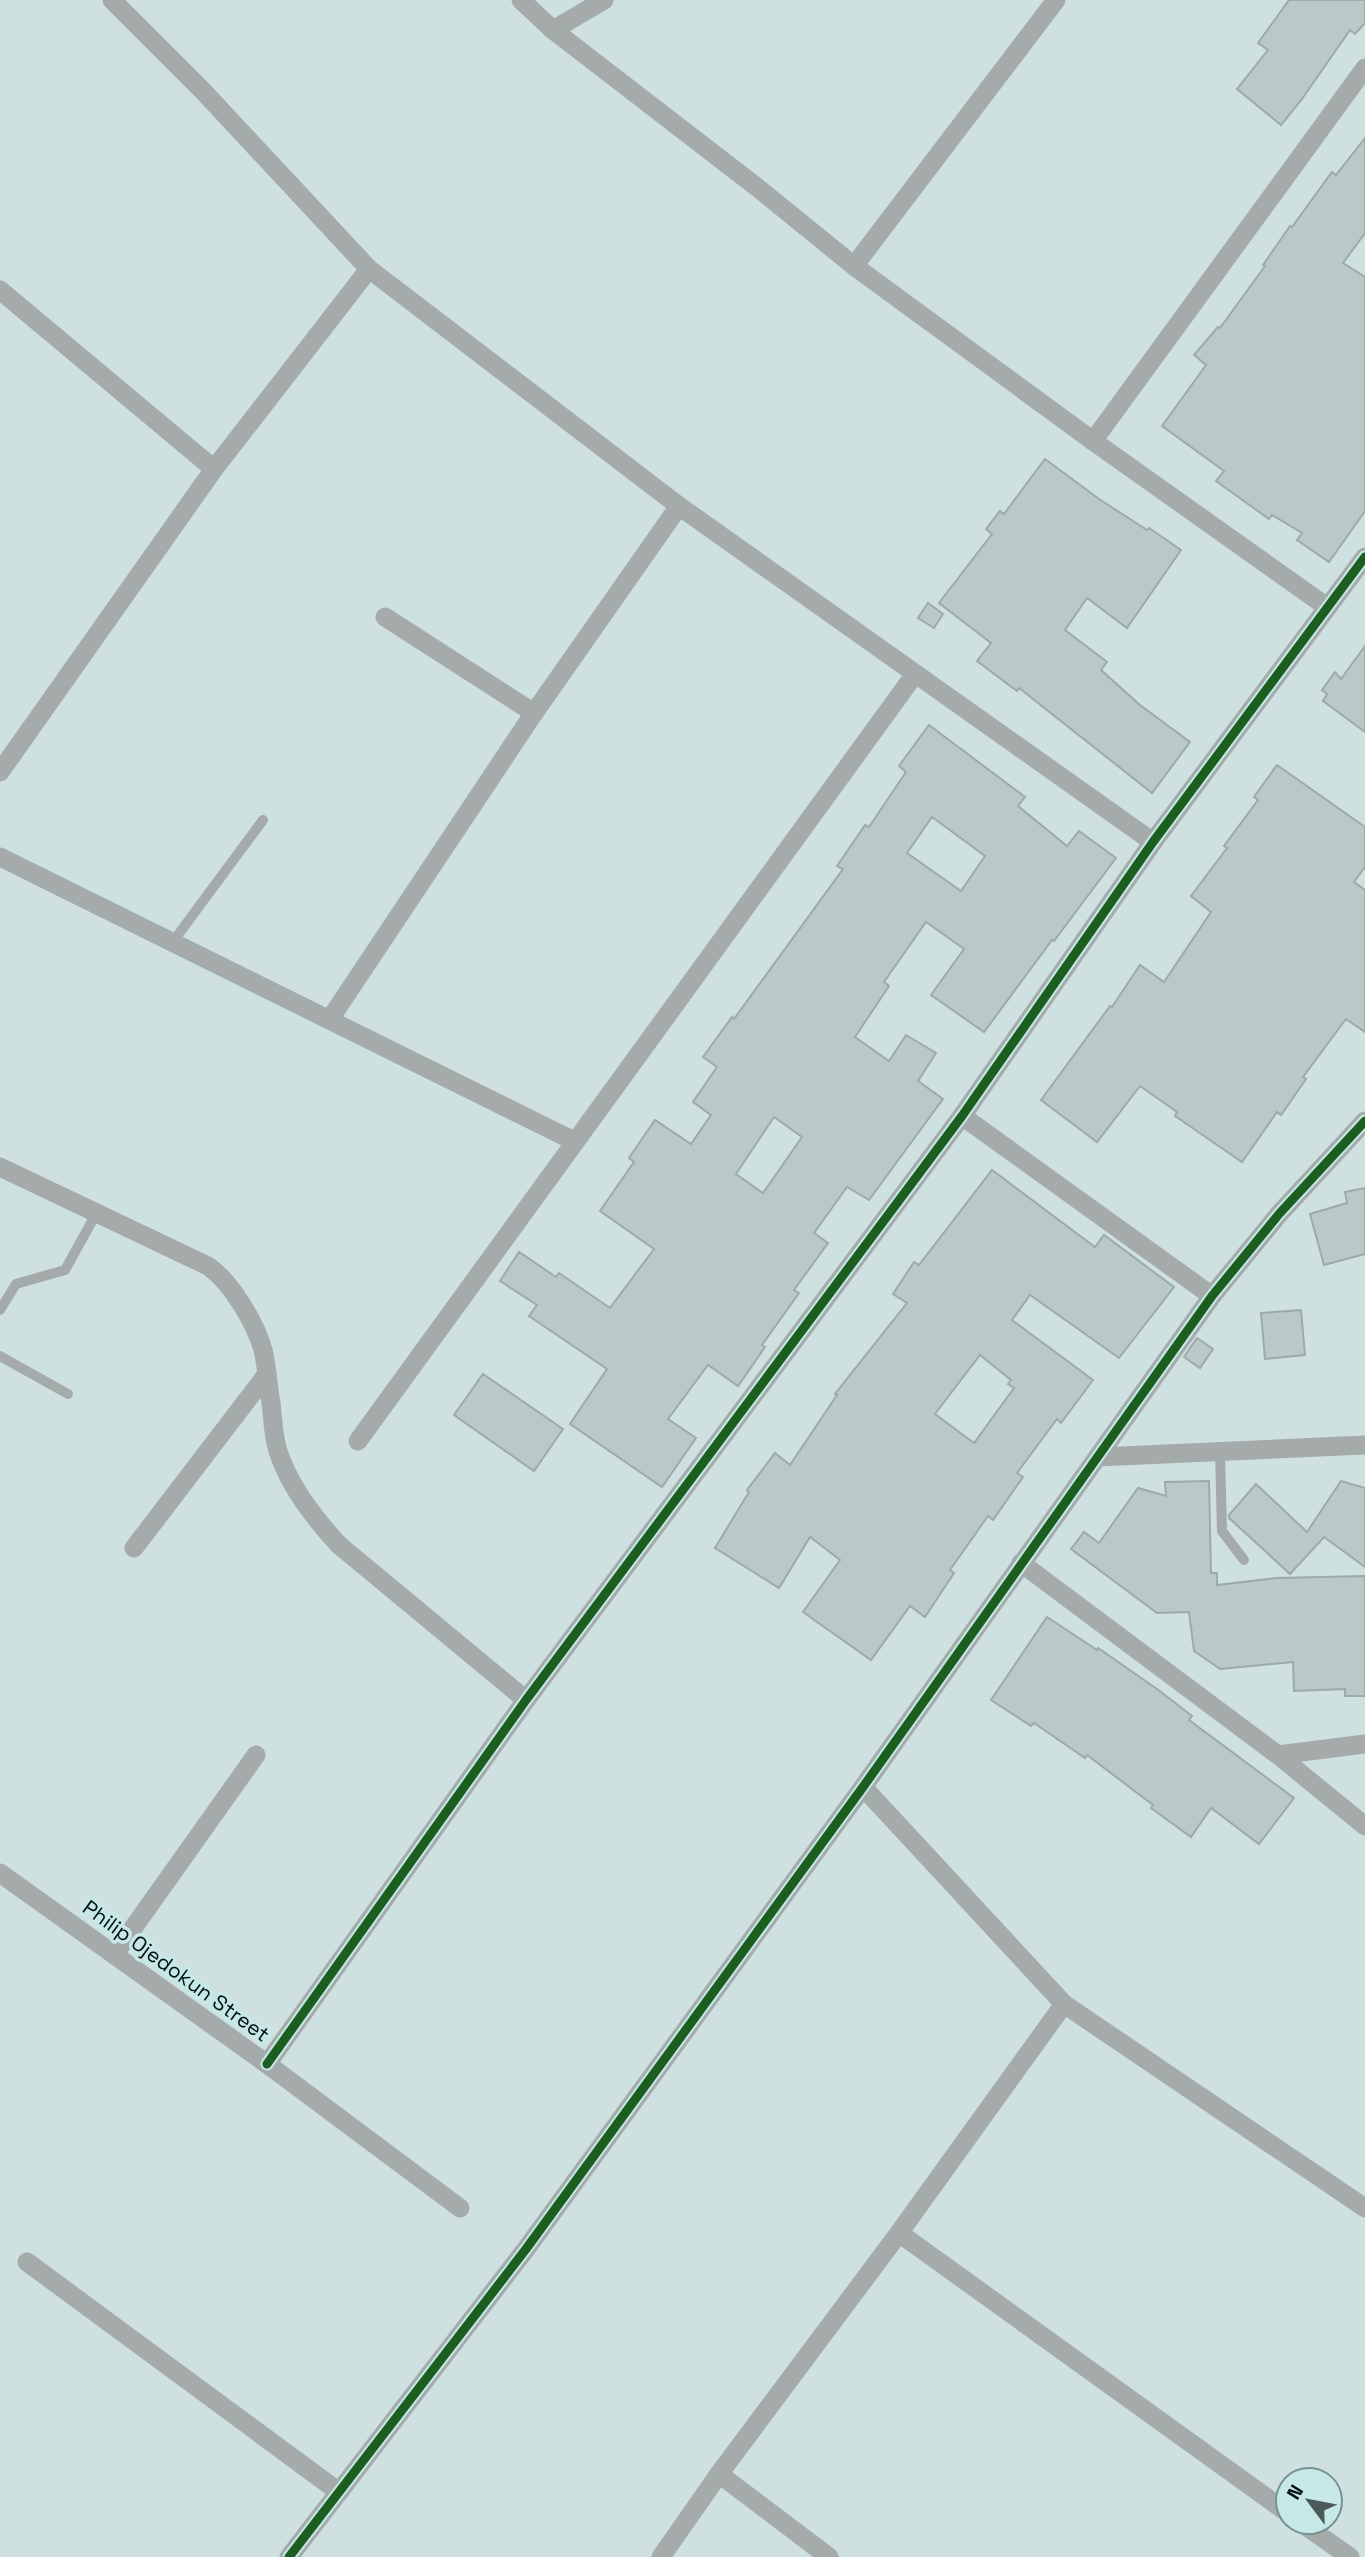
<svg xmlns="http://www.w3.org/2000/svg" width="1365" height="2557" font-family="'Space Grotesk',sans-serif">
	<style>
		.building { fill: #bac9c8; stroke: #9baaaa; stroke-width: 2; fill-rule: evenodd }
		.lines { fill: none; stroke-linecap: round; stroke-linejoin: round }
		.service { stroke: #a4abaa; stroke-width: 10 }
		.minor { stroke: #a4abaa; stroke-width: 19 }
		.cycleway-casing { stroke: #c6e9e7; stroke-width: 13 }
		.cycleway { stroke: #1b5e20; stroke-width: 9 }
		.labels { text-anchor: middle; stroke-width: 7; stroke-linejoin: round; paint-order: stroke }
		.street-label { font-size: 21px; fill: #04100f; stroke: #c6e9e7 }
	</style>
	<rect width="100%" height="100%" fill="#cee1e0"/>
	<g class="building">
		<path d="M 1289,0 L 1365,0 L 1365,23 L 1355,34 L 1350,30 L 1302,99 L 1281,125 L 1237,89 L 1268,50 L 1258,43 Z"/>
		<path d="M 1365,138 L 1365,233 L 1343,263 L 1365,277 L 1365,511 L 1329,562 L 1297,540 L 1302,533 L 1272,515 L 1269,519 L 1216,481 L 1224,471 L 1162,426 L 1206,365 L 1194,355 L 1218,327 L 1220,328 L 1265,266 L 1263,265 L 1290,226 L 1292,227 L 1332,172 L 1336,175 Z"/>
		<path d="M 1045,459 L 1099,499 L 1147,530 L 1149,528 L 1181,550 L 1127,628 L 1087,598 L 1065,630 L 1107,662 L 1101,670 L 1140,705 L 1190,742 L 1152,793 L 1019,688 L 1017,691 L 977,661 L 991,643 L 939,603 L 992,534 L 986,529 L 1000,511 L 1004,514 Z"/>
		<path d="M 928,603 L 943,614 L 934,628 L 918,618 Z"/>
		<path d="M 1365,646 L 1365,732 L 1323,701 L 1327,694 L 1322,690 L 1335,672 L 1341,679 Z"/>
		<path d="M 929,725 L 1025,797 L 1018,806 L 1067,846 L 1079,831 L 1116,858 L 1054,941 L 1052,940 L 984,1032 L 931,995 L 964,949 L 926,922 L 884,982 L 889,986 L 855,1037 L 889,1061 L 906,1035 L 936,1053 L 918,1081 L 943,1099 L 869,1200 L 847,1187 L 814,1233 L 828,1243 L 794,1290 L 799,1293 L 762,1345 L 765,1347 L 738,1386 L 708,1365 L 668,1419 L 696,1438 L 662,1487 L 570,1424 L 607,1369 L 529,1316 L 537,1305 L 500,1281 L 519,1252 L 556,1277 L 559,1273 L 610,1308 L 654,1249 L 600,1211 L 634,1162 L 629,1158 L 655,1120 L 691,1144 L 711,1115 L 693,1102 L 717,1067 L 703,1057 L 732,1017 L 734,1019 L 843,869 L 837,866 L 865,825 L 869,827 L 906,772 L 899,766 ZM 932,817 L 985,856 L 961,891 L 907,853 ZM 774,1117 L 802,1137 L 763,1193 L 736,1174 Z"/>
		<path d="M 1277,765 L 1365,827 L 1365,867 L 1354,882 L 1365,890 L 1365,1032 L 1346,1019 L 1303,1077 L 1306,1079 L 1281,1115 L 1277,1112 L 1242,1162 L 1175,1116 L 1177,1112 L 1140,1086 L 1097,1142 L 1041,1100 L 1110,1006 L 1112,1007 L 1140,965 L 1164,982 L 1211,912 L 1191,896 L 1227,848 L 1224,846 L 1258,800 L 1254,797 Z"/>
		<path d="M 992,1170 L 1095,1247 L 1104,1235 L 1174,1287 L 1119,1358 L 1030,1295 L 1012,1320 L 1093,1380 L 1061,1423 L 1057,1419 L 1017,1473 L 1023,1477 L 993,1520 L 988,1516 L 950,1570 L 954,1573 L 925,1617 L 910,1606 L 871,1660 L 803,1612 L 840,1560 L 810,1537 L 779,1588 L 715,1548 L 749,1492 L 747,1490 L 775,1453 L 790,1465 L 837,1395 L 835,1394 L 907,1303 L 893,1294 L 914,1262 L 919,1265 ZM 980,1355 L 1011,1380 L 1008,1384 L 1014,1388 L 974,1443 L 935,1414 Z"/>
		<path d="M 1365,1188 L 1365,1254 L 1324,1265 L 1310,1214 L 1347,1203 L 1345,1192 Z"/>
		<path d="M 1301,1310 L 1305,1355 L 1265,1359 L 1261,1313 Z"/>
		<path d="M 1197,1338 L 1213,1349 L 1200,1368 L 1184,1357 Z"/>
		<path d="M 483,1374 L 563,1429 L 534,1471 L 454,1415 Z"/>
		<path d="M 1209,1481 L 1211,1573 L 1217,1573 L 1217,1585 L 1276,1578 L 1365,1576 L 1365,1696 L 1345,1696 L 1345,1689 L 1294,1691 L 1293,1662 L 1220,1669 L 1194,1651 L 1189,1612 L 1157,1613 L 1071,1549 L 1084,1532 L 1099,1543 L 1138,1488 L 1166,1496 L 1165,1482 Z"/>
		<path d="M 1341,1481 L 1365,1488 L 1365,1567 L 1324,1537 L 1290,1574 L 1229,1518 L 1229,1515 L 1256,1484 L 1307,1532 Z"/>
		<path d="M 1047,1617 L 1097,1650 L 1098,1648 L 1157,1689 L 1192,1716 L 1189,1720 L 1294,1798 L 1259,1844 L 1211,1808 L 1191,1837 L 1151,1808 L 1153,1805 L 1087,1755 L 1085,1758 L 1034,1723 L 1031,1726 L 991,1700 Z"/>
	</g>
	<g class="lines">
		<g class="service">
			<path d="M 172,943 L 263,820"/>
			<path d="M 0,1310 L 16,1284 L 65,1270 L 96,1214"/>
			<path d="M 0,1356 L 68,1394"/>
			<path d="M 1220,1452 L 1222,1531 L 1244,1560"/>
		</g>
		<g class="minor">
			<path d="M 112,0 L 203,91 L 369,269 L 679,506 L 1153,842"/>
			<path d="M 521,0 L 553,30 L 758,188 L 854,266 L 1093,441 L 1327,607"/>
			<path d="M 553,30 L 604,0"/>
			<path d="M 854,266 L 1056,0"/>
			<path d="M 0,290 L 214,469"/>
			<path d="M 1093,441 L 1365,68"/>
			<path d="M 385,617 L 534,713"/>
			<path d="M 0,772 L 214,469 L 369,269"/>
			<path d="M 0,857 L 574,1141"/>
			<path d="M 330,1019 L 534,713 L 679,506"/>
			<path d="M 962,1116 L 1212,1296"/>
			<path d="M 0,1167 L 208,1266 C 231,1282 255,1322 263,1350 C 267,1367 268,1386 271,1403 C 273,1419 273,1436 278,1451 C 289,1486 314,1518 339,1545 L 526,1700"/>
			<path d="M 358,1441 L 915,674"/>
			<path d="M 1098,1457 L 1365,1445"/>
			<path d="M 134,1548 L 267,1374"/>
			<path d="M 1021,1563 L 1278,1755 L 1365,1826"/>
			<path d="M 1278,1755 L 1365,1744"/>
			<path d="M 863,1787 L 1064,2004 L 1365,2208"/>
			<path d="M 0,1873 L 267,2064 L 460,2208"/>
			<path d="M 114,1955 L 256,1755"/>
			<path d="M 267,2064 L 526,1700 L 962,1116 L 1153,842 L 1365,557"/>
			<path d="M 899,2233 L 1288,2513"/>
			<path d="M 27,2262 L 339,2492"/>
			<path d="M 719,2474 L 829,2557"/>
			<path d="M 1300,2522 L 1350,2557"/>
			<path d="M 289,2557 L 526,2249 L 863,1787 L 1212,1296 L 1279,1214 L 1365,1121"/>
			<path d="M 661,2557 L 719,2474 L 899,2233 L 1064,2004"/>
		</g>
		<defs>
			<g id="cycleway">
				<path d="M 267,2064 L 526,1700 L 962,1116 L 1153,842 L 1365,557"/>
				<path d="M 289,2557 L 526,2249 L 863,1787 L 1212,1296 L 1279,1214 L 1365,1121"/>
			</g>
		</defs>
		<use href="#cycleway" class="cycleway-casing"/>
		<use href="#cycleway" class="cycleway"/>
	</g>
	<g class="labels">
		<g class="street-label">
			<text transform="translate(176 1971) rotate(36)" y="7">Philip Ojedokun Street</text>
		</g>
	</g>
	<g transform="translate(1309 2501) rotate(302)"><circle r="33" fill="#c6e9e7" stroke="#789291" stroke-width="2"/>
	<path d="M0-5L12 26L0 18L-12 26Z" fill="#4b5958"/>
	<text y="-10" font-size="19" font-weight="bold" text-anchor="middle" fill="#04100f">N</text>
	</g>
</svg>
